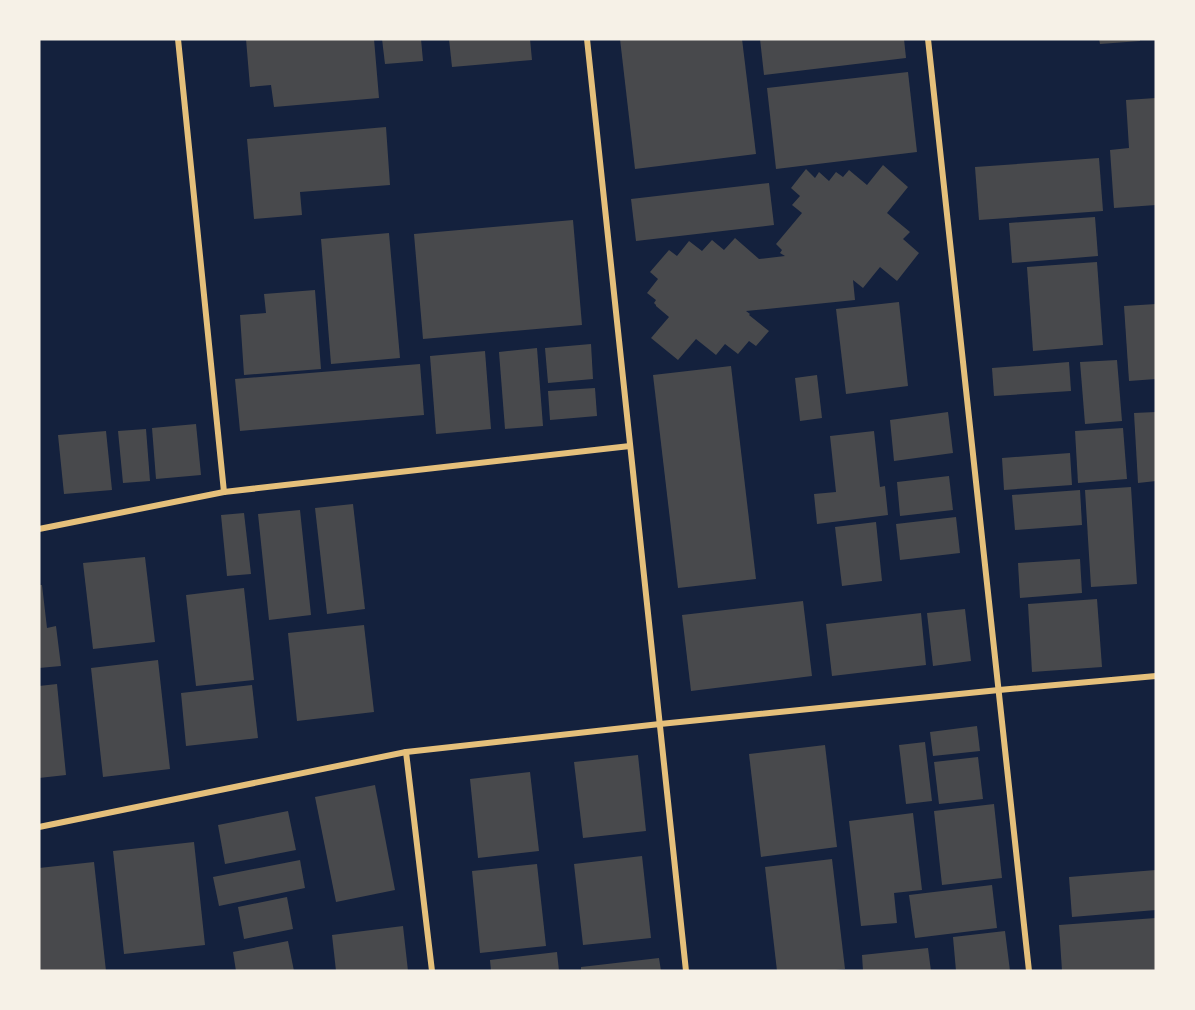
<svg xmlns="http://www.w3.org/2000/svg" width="1195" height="1010" font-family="'Fira Sans Condensed',sans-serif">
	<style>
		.building { fill: #48494c }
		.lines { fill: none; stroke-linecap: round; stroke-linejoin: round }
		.minor { stroke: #e5c07b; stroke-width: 6 }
	</style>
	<rect width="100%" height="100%" fill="#14213d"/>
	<g class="building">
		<path d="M 246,39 L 374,39 L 379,98 L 274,107 L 271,85 L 250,87 Z"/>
		<path d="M 382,39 L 421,39 L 423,61 L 385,64 Z"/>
		<path d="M 449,39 L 530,39 L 532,60 L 452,67 Z"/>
		<path d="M 620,39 L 742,39 L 756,154 L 635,169 Z"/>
		<path d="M 760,39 L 904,39 L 906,58 L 764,75 Z"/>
		<path d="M 1099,39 L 1140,39 L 1140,41 L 1100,44 Z"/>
		<path d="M 908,72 L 917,152 L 776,169 L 767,88 Z"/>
		<path d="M 1156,98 L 1156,205 L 1114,208 L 1110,150 L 1129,148 L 1126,100 Z"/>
		<path d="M 386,127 L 390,185 L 300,192 L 302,215 L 254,219 L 247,139 Z"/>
		<path d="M 1099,158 L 1103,211 L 979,220 L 975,167 Z"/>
		<path d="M 883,165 L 908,187 L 887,213 L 910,232 L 903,239 L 919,253 L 897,281 L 880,267 L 863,288 L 853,280 L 855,300 L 746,311 L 750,314 L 749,315 L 769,331 L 756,346 L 749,341 L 738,354 L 725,344 L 716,355 L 696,339 L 678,360 L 651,338 L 669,317 L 656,306 L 656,305 L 654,303 L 656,300 L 647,293 L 658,279 L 650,272 L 669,250 L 677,256 L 689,241 L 702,251 L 712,240 L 724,250 L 735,238 L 759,259 L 785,256 L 780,253 L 782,250 L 776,244 L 802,213 L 792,205 L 800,196 L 791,188 L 806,169 L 815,178 L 819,172 L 829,181 L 836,172 L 843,177 L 849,170 L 867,185 Z"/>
		<path d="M 769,183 L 774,225 L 636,241 L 631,199 Z"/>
		<path d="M 1095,217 L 1098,256 L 1012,263 L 1009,223 Z"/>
		<path d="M 573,220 L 582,325 L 423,339 L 414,234 Z"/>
		<path d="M 389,233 L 400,358 L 331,364 L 321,239 Z"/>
		<path d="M 1097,262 L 1103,345 L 1033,351 L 1027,267 Z"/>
		<path d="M 315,290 L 321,369 L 244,375 L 240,315 L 266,313 L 264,294 Z"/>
		<path d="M 899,302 L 908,386 L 846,394 L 836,309 Z"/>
		<path d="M 1156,304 L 1156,379 L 1129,381 L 1124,306 Z"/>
		<path d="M 591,344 L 593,379 L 548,383 L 545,348 Z"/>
		<path d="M 537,348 L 543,426 L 505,429 L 499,352 Z"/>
		<path d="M 485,351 L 491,429 L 436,434 L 430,356 Z"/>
		<path d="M 1117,360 L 1122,421 L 1085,424 L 1080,362 Z"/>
		<path d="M 1069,362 L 1071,391 L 994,396 L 992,368 Z"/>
		<path d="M 420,364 L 424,415 L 240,431 L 235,379 Z"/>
		<path d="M 731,366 L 756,579 L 678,588 L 653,375 Z"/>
		<path d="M 817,375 L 822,418 L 800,421 L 795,378 Z"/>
		<path d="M 595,388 L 597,416 L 550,420 L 548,391 Z"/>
		<path d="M 948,412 L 953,453 L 894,461 L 890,420 Z"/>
		<path d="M 1156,412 L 1156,481 L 1138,483 L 1134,413 Z"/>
		<path d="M 196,424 L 201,475 L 156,479 L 152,428 Z"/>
		<path d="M 1123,428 L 1127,479 L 1078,483 L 1075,431 Z"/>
		<path d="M 146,429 L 150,481 L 123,483 L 118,431 Z"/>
		<path d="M 106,431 L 112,490 L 64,494 L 58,435 Z"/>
		<path d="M 874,431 L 880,487 L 885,486 L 888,515 L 817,524 L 814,494 L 836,492 L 830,436 Z"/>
		<path d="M 1070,453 L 1072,485 L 1004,490 L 1002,458 Z"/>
		<path d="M 949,476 L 953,510 L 900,516 L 897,482 Z"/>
		<path d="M 1131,487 L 1137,584 L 1091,587 L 1085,490 Z"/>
		<path d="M 1080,490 L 1082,525 L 1015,530 L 1012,495 Z"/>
		<path d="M 353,504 L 365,609 L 327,614 L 315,508 Z"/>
		<path d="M 300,510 L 311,615 L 269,620 L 258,514 Z"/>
		<path d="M 244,513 L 251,574 L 227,576 L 221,515 Z"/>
		<path d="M 956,517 L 960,553 L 900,560 L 896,524 Z"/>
		<path d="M 876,522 L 882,581 L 842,586 L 835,527 Z"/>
		<path d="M 145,557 L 155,642 L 93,649 L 83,563 Z"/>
		<path d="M 1080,559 L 1082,593 L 1020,598 L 1018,563 Z"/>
		<path d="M 39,585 L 42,585 L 47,628 L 56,626 L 61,666 L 39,668 Z"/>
		<path d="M 244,588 L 254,680 L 196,686 L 186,595 Z"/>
		<path d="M 1097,599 L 1102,667 L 1032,672 L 1028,604 Z"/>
		<path d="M 803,601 L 812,676 L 691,691 L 682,615 Z"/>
		<path d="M 965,609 L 971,661 L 933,666 L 927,613 Z"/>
		<path d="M 921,613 L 926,665 L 832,676 L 826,624 Z"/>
		<path d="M 364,625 L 374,712 L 297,721 L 288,633 Z"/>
		<path d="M 158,660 L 170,769 L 103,777 L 91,668 Z"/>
		<path d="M 57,684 L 66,775 L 39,778 L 39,686 Z"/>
		<path d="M 252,685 L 258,738 L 186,746 L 181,693 Z"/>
		<path d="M 977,726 L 980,751 L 933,756 L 930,732 Z"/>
		<path d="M 925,742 L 932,801 L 906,804 L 899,745 Z"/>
		<path d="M 825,745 L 837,847 L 761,857 L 749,754 Z"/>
		<path d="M 638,755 L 646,831 L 583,838 L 574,762 Z"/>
		<path d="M 978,757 L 983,799 L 939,804 L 934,762 Z"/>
		<path d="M 530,772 L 539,851 L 478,858 L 470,779 Z"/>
		<path d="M 375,785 L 395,890 L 336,902 L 315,797 Z"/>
		<path d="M 994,804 L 1002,878 L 942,885 L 934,811 Z"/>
		<path d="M 288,811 L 296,850 L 225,864 L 218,825 Z"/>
		<path d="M 913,813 L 922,890 L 894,893 L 897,923 L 861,926 L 849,821 Z"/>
		<path d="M 194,842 L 205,945 L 124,954 L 113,851 Z"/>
		<path d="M 642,856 L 651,938 L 583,945 L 574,864 Z"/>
		<path d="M 832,859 L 845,969 L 826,971 L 777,971 L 765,867 Z"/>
		<path d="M 300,860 L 305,888 L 219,906 L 213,877 Z"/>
		<path d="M 94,862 L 106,971 L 39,971 L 39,868 Z"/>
		<path d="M 537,864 L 546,946 L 480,953 L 472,871 Z"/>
		<path d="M 1156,870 L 1156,910 L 1072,917 L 1069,877 Z"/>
		<path d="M 992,885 L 997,928 L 915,938 L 909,895 Z"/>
		<path d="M 287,897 L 293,929 L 244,939 L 238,907 Z"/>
		<path d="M 1156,918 L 1156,971 L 1062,971 L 1059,925 Z"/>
		<path d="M 403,926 L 408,971 L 336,971 L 332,935 Z"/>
		<path d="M 1005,931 L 1010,971 L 956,971 L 953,937 Z"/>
		<path d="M 288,941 L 294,971 L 236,971 L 233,952 Z"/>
		<path d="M 928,948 L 931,971 L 863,971 L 862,955 Z"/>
		<path d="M 557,952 L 559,971 L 491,971 L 490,960 Z"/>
		<path d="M 659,958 L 661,971 L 581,971 L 581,967 Z"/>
	</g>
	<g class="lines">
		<g class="minor">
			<path d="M 178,39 L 224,492"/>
			<path d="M 587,39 L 686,971"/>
			<path d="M 928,39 L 1029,971"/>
			<path d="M 39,529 L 224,492 L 630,446"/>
			<path d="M 406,752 L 432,971"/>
			<path d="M 39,827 L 406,752 L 660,724 L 999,690 L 1156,676"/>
		</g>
	</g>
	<rect width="1195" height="1010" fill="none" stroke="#f6f1e7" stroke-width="81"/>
</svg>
